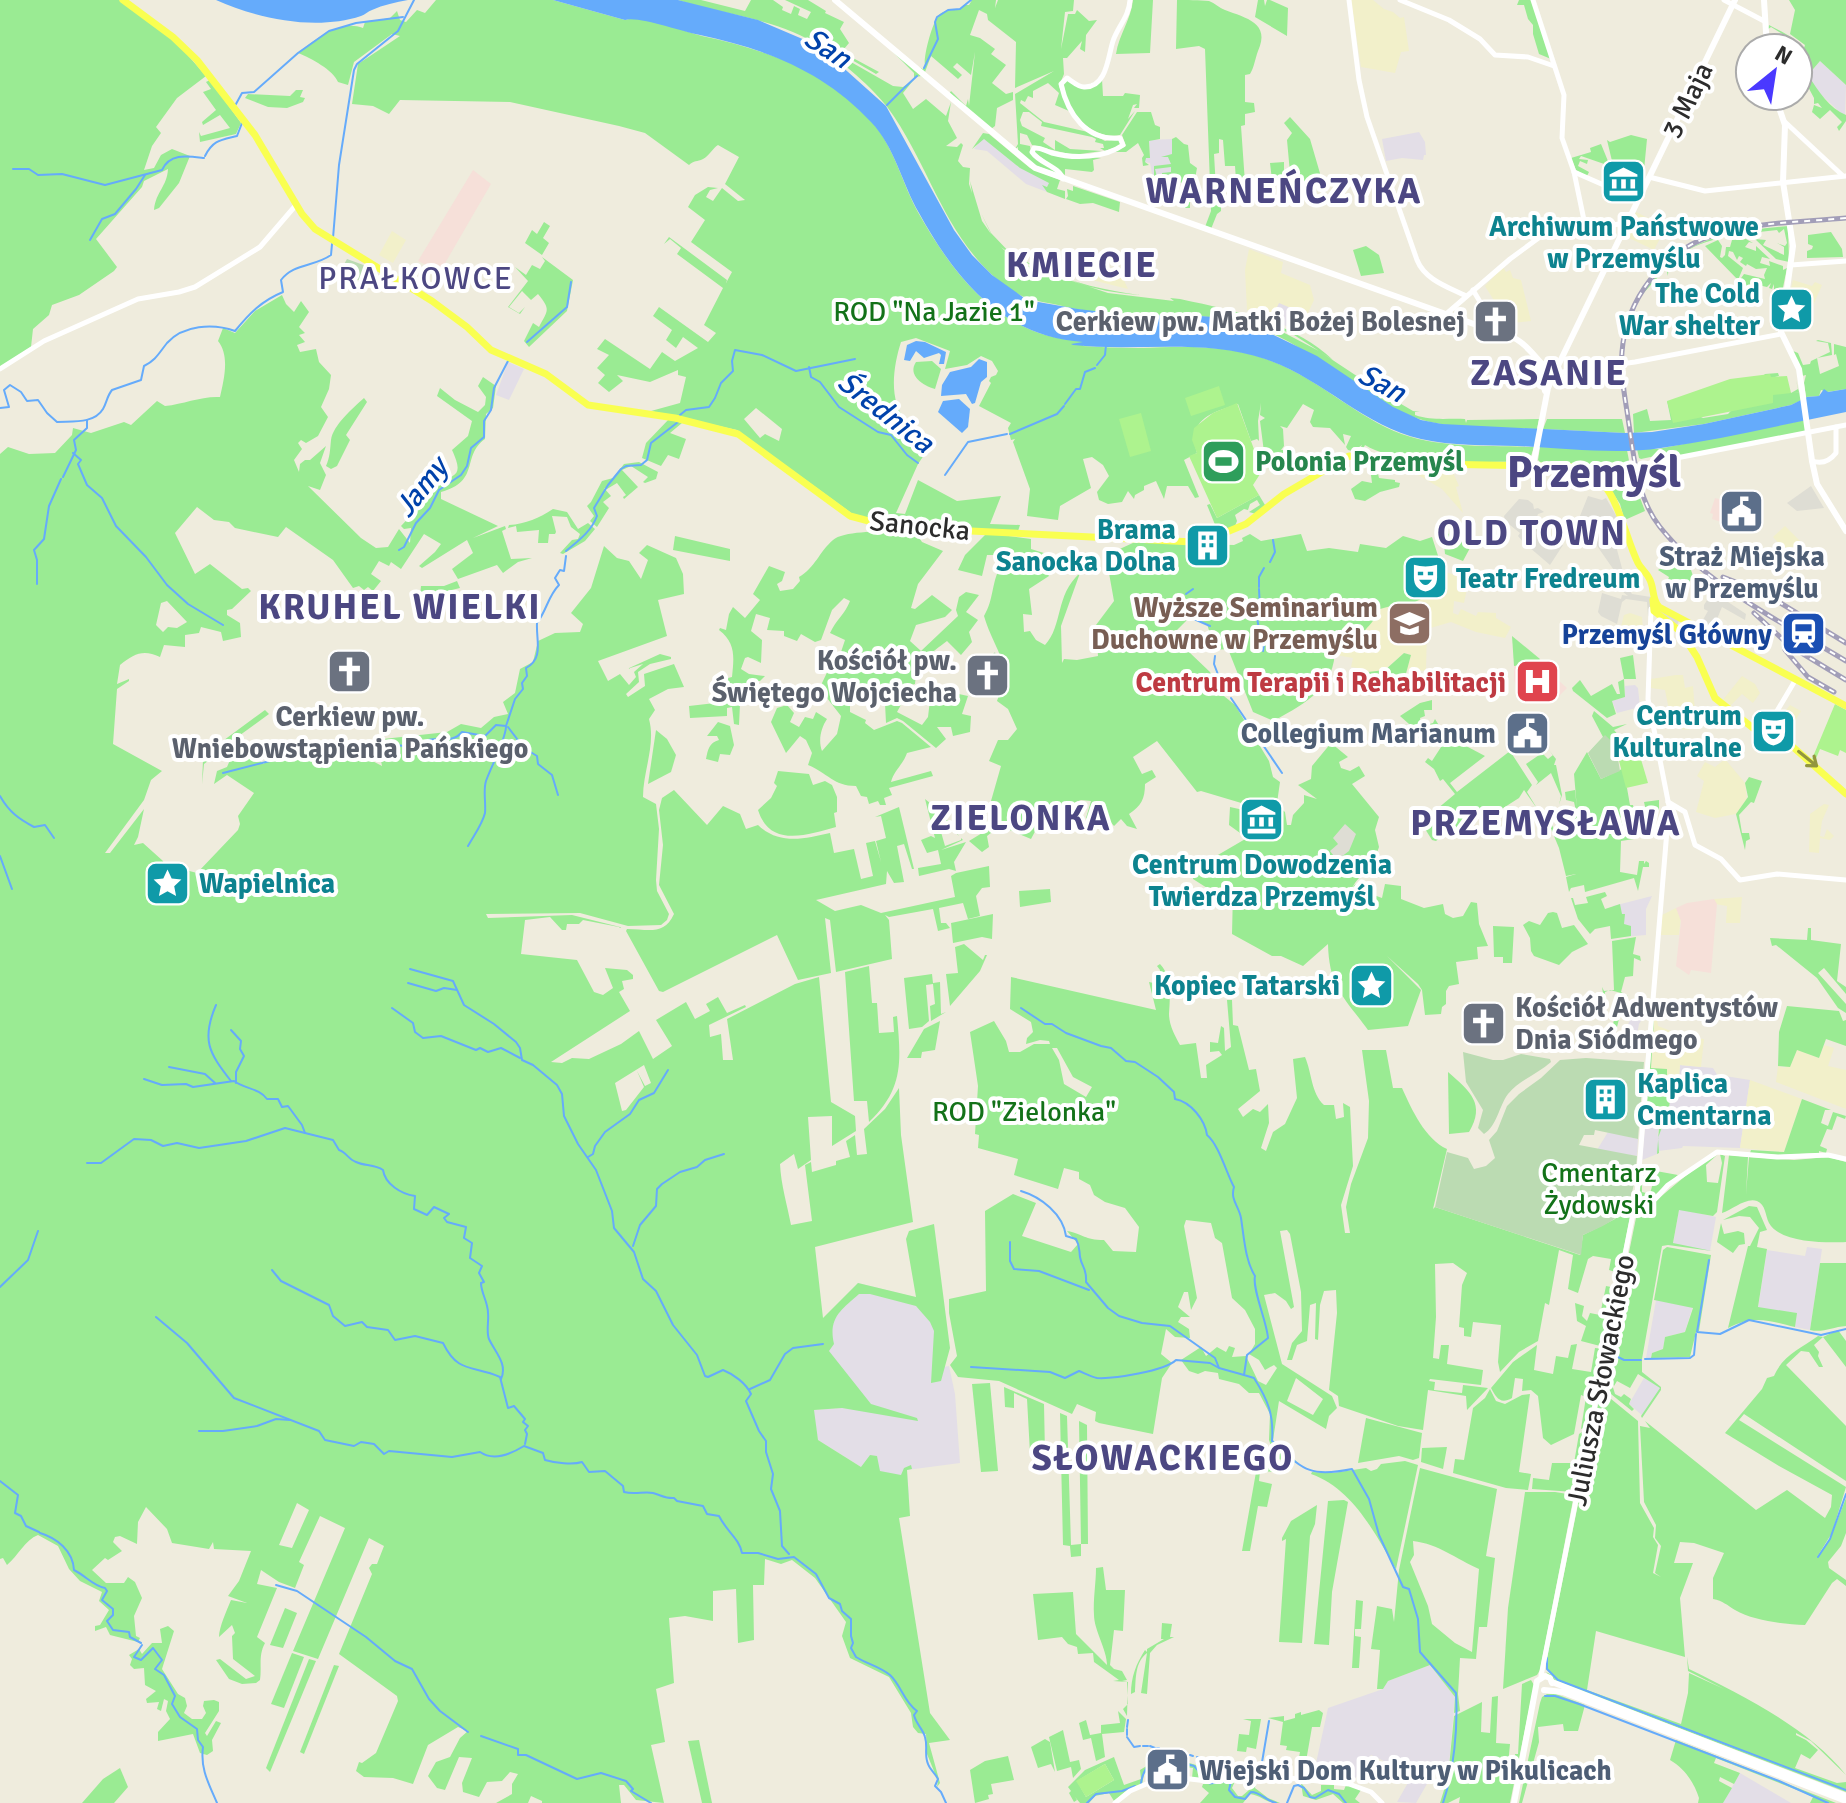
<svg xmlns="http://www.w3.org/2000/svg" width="1846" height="1803" font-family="Signika,sans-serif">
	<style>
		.industrial { fill: #e3dee7 }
		.education { fill: #f2f0ca }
		.medical { fill: #f6e0d9 }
		.green { fill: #9aeb93; fill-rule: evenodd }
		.cemetery { fill: #bbdbb2 }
		.pitch { fill: #adf38e }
		.plaza { fill: #deddd4 }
		.water { fill: #65abfb }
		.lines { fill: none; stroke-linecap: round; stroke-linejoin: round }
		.stream { stroke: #65abfb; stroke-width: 2 }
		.tertiary { stroke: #fff; stroke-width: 5 }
		.secondary { stroke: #fff; stroke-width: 6 }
		.primary { stroke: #f9ff51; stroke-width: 7 }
		.rail-casing { stroke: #a29eb8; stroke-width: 5 }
		.rail { stroke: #fff; stroke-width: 2; stroke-dasharray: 6; stroke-linecap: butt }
		.oneway { stroke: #92963e }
		.labels { text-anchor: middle; stroke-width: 8; stroke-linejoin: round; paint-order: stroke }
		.street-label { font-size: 28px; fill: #2c2c2c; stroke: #fff }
		.culture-label { font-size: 28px; font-weight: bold; fill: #0d838f; stroke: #fff; text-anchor: end }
		.park-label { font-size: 28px; fill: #137219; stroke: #fff }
		.worship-label { font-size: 28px; font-weight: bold; fill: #5b616d; stroke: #fff; text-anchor: end }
		.leisure-label { font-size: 28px; font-weight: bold; fill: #27864d; stroke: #fff; text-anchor: start }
		.service-label { font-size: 28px; font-weight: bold; fill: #4e5e75; stroke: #fff }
		.education-label { font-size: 28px; font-weight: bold; fill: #785e54; stroke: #fff; text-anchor: end }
		.transit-label { font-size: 28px; font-weight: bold; fill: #164399; stroke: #fff; text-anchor: end }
		.health-label { font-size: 28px; font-weight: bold; fill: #be3a42; stroke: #fff; text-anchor: end }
		.water-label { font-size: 30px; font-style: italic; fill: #0042ab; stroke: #fff }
		.quarter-label { font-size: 32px; letter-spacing: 2px; fill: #4c4782; stroke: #fff }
		.district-label { font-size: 36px; font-weight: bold; letter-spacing: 2px; fill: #4c4782; stroke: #fff }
		.town-label { font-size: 44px; font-weight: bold; fill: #4c4782; stroke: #fff }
	</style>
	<rect width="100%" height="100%" fill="#efecdd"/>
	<g class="industrial">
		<path d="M 1820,61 L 1846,85 L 1845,117 L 1816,90 L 1808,75 Z"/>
		<path d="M 1419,132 L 1425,142 L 1426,155 L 1424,155 L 1423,160 L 1402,158 L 1386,161 L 1382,139 Z"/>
		<path d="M 983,137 L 1030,171 L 1051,180 L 1047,187 L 1043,186 L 1047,192 L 1026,184 L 987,151 L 974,149 Z"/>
		<path d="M 1172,139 L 1173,177 L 1165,183 L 1165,192 L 1160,193 L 1155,191 L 1150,163 L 1145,162 L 1145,157 L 1150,157 L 1149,140 Z"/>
		<path d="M 1279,302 L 1307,315 L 1301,333 L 1271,319 Z"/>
		<path d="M 508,362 L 524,369 L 509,400 L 496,395 Z"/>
		<path d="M 1635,685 L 1638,688 L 1640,707 L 1617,713 L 1612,701 L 1625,697 L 1625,686 Z"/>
		<path d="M 1652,896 L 1646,909 L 1646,935 L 1622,937 L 1613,906 Z"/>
		<path d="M 1634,1000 L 1649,1001 L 1649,1009 L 1639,1024 L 1636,1040 L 1622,1035 L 1632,1017 Z"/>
		<path d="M 1680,1065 L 1713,1068 L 1719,1078 L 1725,1076 L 1750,1080 L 1740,1148 L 1683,1146 L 1682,1148 L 1658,1151 L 1657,1154 L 1642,1160 L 1645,1126 L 1659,1128 L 1657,1137 L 1669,1108 L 1673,1077 L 1679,1078 Z"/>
		<path d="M 1608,1132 L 1638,1139 L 1637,1156 L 1597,1150 Z"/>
		<path d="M 1679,1209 L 1716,1217 L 1710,1251 L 1673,1244 Z"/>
		<path d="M 1807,1247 L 1822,1249 L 1810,1330 L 1795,1327 L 1796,1313 L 1758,1308 L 1767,1250 L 1805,1256 Z"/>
		<path d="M 858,1283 L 923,1299 L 941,1323 L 943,1367 L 949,1366 L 955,1394 L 960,1463 L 907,1470 L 909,1497 L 818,1440 L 813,1410 L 842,1408 L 864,1410 L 815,1340 L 823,1319 Z"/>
		<path d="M 1656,1300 L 1693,1307 L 1692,1309 L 1685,1332 L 1665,1337 L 1663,1349 L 1652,1353 L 1651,1358 L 1646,1358 Z"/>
		<path d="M 1644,1378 L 1661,1388 L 1643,1416 L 1629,1404 Z"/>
		<path d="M 1430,1665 L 1455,1697 L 1448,1777 L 1435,1770 L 1416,1803 L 1397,1802 L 1409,1781 L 1384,1767 L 1386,1762 L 1371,1755 L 1353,1782 L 1336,1780 L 1337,1775 L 1332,1772 L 1330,1780 L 1320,1780 L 1322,1773 L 1315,1768 L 1328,1708 L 1383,1689 L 1388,1681 Z"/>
		<path d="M 1740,1773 L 1791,1803 L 1723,1803 Z"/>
	</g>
	<g class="education">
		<path d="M 1351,0 L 1373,0 L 1384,9 L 1393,12 L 1400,18 L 1404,17 L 1409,51 L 1401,52 L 1395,73 L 1361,67 Z"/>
		<path d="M 1636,212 L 1666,227 L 1654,250 L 1625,236 Z"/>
		<path d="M 392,231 L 406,240 L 393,263 L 379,255 Z"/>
		<path d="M 1249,249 L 1283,262 L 1281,273 L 1310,285 L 1314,300 L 1307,315 L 1279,303 L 1271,319 L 1247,310 L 1245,270 Z"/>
		<path d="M 1100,262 L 1121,274 L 1128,289 L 1092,280 Z"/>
		<path d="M 1503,267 L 1506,272 L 1510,270 L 1513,278 L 1521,280 L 1531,321 L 1513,323 L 1503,306 L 1498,307 L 1485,286 Z"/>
		<path d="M 1793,280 L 1812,286 L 1815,282 L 1822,285 L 1809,315 L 1801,314 L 1800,320 L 1785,315 Z"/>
		<path d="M 1439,468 L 1451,468 L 1459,486 L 1456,487 L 1463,513 L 1442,489 L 1408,469 L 1429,469 L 1431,472 L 1438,474 Z"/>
		<path d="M 1785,526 L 1805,546 L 1794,559 L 1787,552 L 1782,558 L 1775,552 L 1781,546 L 1773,537 Z"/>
		<path d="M 1441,571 L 1469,579 L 1464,603 L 1454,601 L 1453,613 L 1458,615 L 1461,609 L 1476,616 L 1478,612 L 1496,613 L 1496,618 L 1511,627 L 1505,638 L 1476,632 L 1451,622 L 1427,629 L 1426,671 L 1406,670 L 1411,655 L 1404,653 L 1383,671 L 1356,674 L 1358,668 L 1351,667 L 1353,658 L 1336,655 L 1335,643 L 1356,642 L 1364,628 L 1378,616 L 1379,609 L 1391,606 L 1407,606 L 1439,590 Z"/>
		<path d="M 1630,613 L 1642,617 L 1644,641 L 1638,640 L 1625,646 L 1618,638 L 1624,615 Z"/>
		<path d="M 1676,675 L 1683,675 L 1685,688 L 1693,686 L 1695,711 L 1691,717 L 1689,730 L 1669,727 L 1670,715 L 1665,690 L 1651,688 L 1651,679 Z"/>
		<path d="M 1742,676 L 1755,684 L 1760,693 L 1753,703 L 1742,694 L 1729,707 L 1722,701 Z"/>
		<path d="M 1790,705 L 1801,711 L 1788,733 L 1772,723 L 1781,709 L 1785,711 Z"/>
		<path d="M 1725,759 L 1745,783 L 1747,799 L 1736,814 L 1715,818 L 1696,812 L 1704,781 L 1697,776 L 1705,762 L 1715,767 Z"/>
		<path d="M 1824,804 L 1829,805 L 1822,821 L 1820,836 L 1824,837 L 1827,829 L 1834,836 L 1830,840 L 1820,838 L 1819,853 L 1809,852 L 1810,814 Z"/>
		<path d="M 1742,897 L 1740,923 L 1726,923 L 1727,906 L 1715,904 L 1714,899 Z"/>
		<path d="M 1676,908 L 1681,916 L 1679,935 L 1661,935 L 1662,915 Z"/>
		<path d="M 1655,1004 L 1658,1026 L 1671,1031 L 1674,1036 L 1704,1039 L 1701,1067 L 1680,1065 L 1679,1078 L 1666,1077 L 1651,1068 Z"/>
		<path d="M 1824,1045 L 1834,1048 L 1828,1066 L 1846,1070 L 1846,1109 L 1776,1082 L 1778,1066 L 1785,1068 L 1796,1049 L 1819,1058 Z"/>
		<path d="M 1750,1080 L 1802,1099 L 1784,1152 L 1740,1148 Z"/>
	</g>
	<g class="medical">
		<path d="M 473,170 L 491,184 L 444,265 L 431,272 L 426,269 L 428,266 L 418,261 Z"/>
		<path d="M 1715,498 L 1738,504 L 1731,531 L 1720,528 L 1721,522 L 1712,519 L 1713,514 L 1710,513 Z"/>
		<path d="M 1540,659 L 1555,672 L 1556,678 L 1567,688 L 1555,700 L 1528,690 L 1527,701 L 1522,701 L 1514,680 L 1514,666 L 1536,663 Z"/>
		<path d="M 1714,899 L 1717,904 L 1711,973 L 1691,970 L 1689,975 L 1676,966 L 1681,921 L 1676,908 L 1687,903 Z"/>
	</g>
	<g class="green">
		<path d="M 0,0 L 119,0 L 178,44 L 206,76 L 177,98 L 156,127 L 161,133 L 152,146 L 144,170 L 154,168 L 161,155 L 172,149 L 190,156 L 179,183 L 159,208 L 154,210 C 156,191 167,187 168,169 L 144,181 L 142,187 L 96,239 L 117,267 L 114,271 L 79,295 L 52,305 L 49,315 L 33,329 L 31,347 L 0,367 Z"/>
		<path d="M 436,0 L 553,0 L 625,20 C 644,14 682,31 702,36 C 767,50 825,70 872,122 C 895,148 902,184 919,214 C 956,279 1003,338 1083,341 L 1083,346 C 1101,347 1120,348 1138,348 C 1182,347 1224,344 1266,359 C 1313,375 1349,411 1394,431 C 1437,449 1488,445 1534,447 L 1529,462 C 1483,460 1405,469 1365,445 L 1361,453 L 1358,453 L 1362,445 L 1355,450 L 1357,452 L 1348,450 L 1346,447 L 1351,436 L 1343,434 L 1345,445 L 1330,428 L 1313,427 L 1310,422 L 1314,410 L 1303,404 L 1287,428 L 1280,426 L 1283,429 L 1284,446 L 1281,450 L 1283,450 L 1284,463 L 1279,474 L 1279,471 L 1277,473 L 1275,471 L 1273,474 L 1267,467 L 1265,456 L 1267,454 L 1262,453 L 1264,452 L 1260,421 L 1265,418 L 1260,415 L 1261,403 L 1258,421 L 1259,441 L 1257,439 L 1251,441 L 1238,404 C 1211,413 1187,419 1197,453 L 1184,460 L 1199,497 L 1195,498 L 1188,486 L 1167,486 L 1164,499 L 1156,481 L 1144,486 L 1144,490 L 1135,495 L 1134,499 L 1128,491 L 1122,502 L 1108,504 L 1099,500 L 1097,492 L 1109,476 L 1103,465 L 1092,457 L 1083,459 L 1091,488 L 1060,506 L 1058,520 L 1027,516 L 1030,489 L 1013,442 L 1015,439 L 1011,440 L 1008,428 L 1011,423 L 979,406 L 991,383 L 989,381 L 991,377 L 996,375 L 998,371 L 992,361 L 981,356 L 967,365 L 945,369 L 950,351 L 916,338 L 901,342 C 893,367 888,402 907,422 C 914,430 924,436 932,443 L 918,464 L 896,513 L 905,514 L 918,480 L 957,501 L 1001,496 L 990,524 L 1020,525 L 1018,531 L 923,529 L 854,515 L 737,430 L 651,411 L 680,403 L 686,377 L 678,375 L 678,370 L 650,382 L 617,375 L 623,381 L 609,392 L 598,383 L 605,375 L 597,368 L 609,355 L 597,349 L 605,339 L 650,369 L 662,352 L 675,361 L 698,348 L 683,337 L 676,348 L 666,340 L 672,330 L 653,316 L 659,307 L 708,342 L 716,333 L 704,325 L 723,288 L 677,254 L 681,248 L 670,239 L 664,244 L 669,237 L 727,280 L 726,283 L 732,272 L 691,242 L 705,220 L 688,207 L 695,195 L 708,187 L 718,188 L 710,190 L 706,197 L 713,201 L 722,188 L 738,201 L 745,200 L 725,184 L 739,157 L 718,145 C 713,148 709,156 703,159 C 697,162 694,160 689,165 L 645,133 L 619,126 L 510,102 L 400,100 L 389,114 L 373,106 L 352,104 L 358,64 L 400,36 L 392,34 L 354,62 L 348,85 L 338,82 C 333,70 311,58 298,53 C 316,39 340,19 363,28 L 365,22 L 390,18 L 397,11 L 400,20 L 406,22 L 417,10 L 425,13 ZM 756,408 L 782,429 L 779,441 L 765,434 L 760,438 L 744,419 Z"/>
		<path d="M 678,0 L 701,0 L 745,11 L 751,0 L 773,0 L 783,7 L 782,10 L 791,14 L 794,6 L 800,9 L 798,15 L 807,19 L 811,12 L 785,0 L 808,0 L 826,11 L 825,13 L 844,22 L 840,29 L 849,43 L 844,49 L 854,56 L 853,58 L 879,72 L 876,74 L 852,60 L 851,62 L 893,86 L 903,87 L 914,80 L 914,73 L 884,43 L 944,94 L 921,76 L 916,77 L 903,93 L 913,109 L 926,99 L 946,116 L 951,102 L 948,121 L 957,138 L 946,146 L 957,147 L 961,143 L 963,145 L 958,161 L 963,167 L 970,168 L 969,184 L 972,193 L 970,181 L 982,221 L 991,234 L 981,213 L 991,233 L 1013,256 L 1001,247 C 1012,259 1026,266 1042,270 L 1014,257 L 1049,271 L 1043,271 C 1073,282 1106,291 1140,295 C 1116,293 1095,290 1073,281 L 1072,281 L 1108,293 L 1174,301 L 1170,298 L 1180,299 C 1231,310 1291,321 1333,360 L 1294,335 L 1265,323 L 1319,351 L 1390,398 L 1382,394 L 1400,404 L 1396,401 L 1413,411 L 1420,412 L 1415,412 L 1415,415 C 1433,421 1447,418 1465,419 L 1466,423 L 1467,420 L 1539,419 L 1537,429 C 1497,427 1449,431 1411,416 C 1347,391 1305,335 1231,320 C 1201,314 1171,316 1141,316 C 1115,316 1083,311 1058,305 C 1040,301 1028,301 1012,291 C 945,244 933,170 888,108 C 873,88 841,61 821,47 C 780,19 724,15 678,0 Z"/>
		<path d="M 972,0 L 996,0 L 995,8 L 998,0 L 1074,0 L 1073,11 L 1065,12 L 1061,49 L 1068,14 L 1075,14 L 1077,10 L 1089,21 L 1097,20 L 1086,35 L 1085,52 L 1080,49 L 1082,41 L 1067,58 L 1063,58 L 1064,74 L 1059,86 L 1069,111 L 1055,105 L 1059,93 L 1048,83 L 1033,91 L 1033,98 L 1028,96 L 1025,102 L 1021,100 L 1020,103 L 1044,122 L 1088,132 L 1105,141 L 1118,139 L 1121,142 L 1119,146 L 1105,151 L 1100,148 L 1104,148 L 1103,144 L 1095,142 L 1096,139 L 1092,137 L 1041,126 L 1042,122 L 1029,112 L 1023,112 L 1020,120 L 1022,126 L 1045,138 L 1043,142 L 1055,150 L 1055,140 L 1070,149 L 1102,151 L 1073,155 L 1032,145 L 1027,135 L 1020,133 L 1020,144 L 1030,146 L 1031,152 L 1061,175 L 1032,164 L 1018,153 L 1018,147 L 1015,149 L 1018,144 L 1015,94 L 1054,71 L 1015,88 L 1016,42 L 988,20 L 987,14 L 979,10 L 970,35 L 980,38 L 995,49 L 991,54 L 1006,65 L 992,83 L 1006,94 L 1013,92 L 1013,100 L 997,108 L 995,126 L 991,129 L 949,94 L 951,91 L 966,106 L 968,99 L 969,106 L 975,52 L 971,75 L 957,63 L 953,67 L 962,75 L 958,79 L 931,56 L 925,72 L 918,67 L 923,69 L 925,66 C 923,57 932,23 939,15 C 944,10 952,10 959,10 L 964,5 L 969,5 Z"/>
		<path d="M 1133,0 L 1153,0 L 1150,53 L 1116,54 C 1119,34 1131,20 1133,0 Z"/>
		<path d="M 1177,0 C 1186,0 1200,0 1209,1 C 1215,3 1219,8 1225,10 C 1246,18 1271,23 1258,51 C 1255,59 1254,68 1250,74 L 1245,75 L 1245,102 L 1254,103 L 1255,112 L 1245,114 L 1245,125 L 1241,126 L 1246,197 L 1242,199 L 1242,194 L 1237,194 L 1235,166 L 1225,166 L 1223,140 L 1219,139 L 1219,153 L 1214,154 L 1217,206 L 1221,207 L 1221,211 L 1217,214 L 1211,229 L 1205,227 L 1211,211 L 1205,49 L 1199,46 L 1176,49 Z"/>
		<path d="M 1258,0 L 1264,0 L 1265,6 L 1267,0 L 1270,0 L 1288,8 L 1287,36 L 1255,17 Z"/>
		<path d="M 1519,0 L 1533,0 L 1551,59 L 1539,54 L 1533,34 L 1533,25 L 1528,19 L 1524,5 L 1517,5 Z"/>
		<path d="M 1789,0 L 1846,0 L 1846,85 L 1820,61 L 1808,75 C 1819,92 1829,108 1846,115 L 1846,121 L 1839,131 L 1837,127 L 1842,122 L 1830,110 L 1820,119 L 1812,112 L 1814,105 L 1822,108 L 1818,103 L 1814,104 L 1814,98 L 1798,68 L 1798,48 L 1793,48 L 1797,43 L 1771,27 L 1767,30 L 1769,25 C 1782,32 1794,37 1804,48 L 1805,45 L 1790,34 L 1795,10 Z"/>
		<path d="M 1102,79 L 1103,96 L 1123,96 L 1125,93 L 1140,95 L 1139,108 L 1134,108 L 1137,104 L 1133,105 L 1128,119 L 1135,111 L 1120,135 C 1092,141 1063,109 1064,81 L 1068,81 L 1080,88 Z"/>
		<path d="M 210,80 L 241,123 L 236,134 L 200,142 L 199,132 L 201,136 L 230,128 L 220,115 L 203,125 L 202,122 L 216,110 L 203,92 L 211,89 L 206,82 Z"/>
		<path d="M 296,90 L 303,90 L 300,97 L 305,98 L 303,102 L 287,108 L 268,107 L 245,98 L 248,94 L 290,96 Z"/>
		<path d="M 1137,112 L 1151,112 L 1155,125 L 1160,127 L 1160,139 L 1149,141 L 1150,158 L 1146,158 L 1145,162 L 1149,165 L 1143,166 L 1142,158 L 1144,155 L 1138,143 L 1126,152 L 1114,152 L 1126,146 L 1122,135 Z"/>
		<path d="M 1290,117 L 1310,139 L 1324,187 L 1299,188 L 1295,181 L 1295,184 L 1285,185 L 1281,179 L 1272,180 L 1270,163 L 1284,162 L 1284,173 L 1290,173 L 1287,140 L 1292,133 L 1284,123 Z"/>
		<path d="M 983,133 L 989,134 L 1030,168 L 1060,180 L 1057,189 L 1065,191 L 1065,199 L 1047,192 L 1042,185 L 1047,187 L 1049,183 L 1020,168 L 984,139 L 972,149 Z"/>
		<path d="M 1631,135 L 1647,139 L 1644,170 L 1629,165 L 1620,167 L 1612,186 L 1608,185 L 1615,168 L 1610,162 L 1612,161 L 1607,140 L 1610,142 Z"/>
		<path d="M 1176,137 L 1184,144 L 1188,145 L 1190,163 L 1197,168 L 1195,179 L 1190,179 L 1190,208 L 1185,208 L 1184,183 L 1174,182 L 1174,195 L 1165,196 L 1165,183 L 1169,182 L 1172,174 L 1162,176 L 1162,173 L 1171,172 L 1171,167 L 1155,169 L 1157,177 L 1154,178 L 1154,166 L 1171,164 L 1168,157 L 1161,157 L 1172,154 L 1172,139 Z"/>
		<path d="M 1601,144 L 1610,166 L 1581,156 L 1579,159 L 1588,160 L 1587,164 L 1580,161 L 1578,166 L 1589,172 L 1587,176 L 1576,170 L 1571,158 L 1591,152 L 1590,148 Z"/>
		<path d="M 1037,148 L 1046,153 L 1101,158 L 1093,160 L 1094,170 L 1092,172 L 1065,169 L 1065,175 L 1034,152 Z"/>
		<path d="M 1073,186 L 1120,202 L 1119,212 L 1093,203 L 1080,204 L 1066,199 L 1068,196 L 1067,189 L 1073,191 Z"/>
		<path d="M 544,222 L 550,226 L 543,238 L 549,243 L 542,255 L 525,243 L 532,230 L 537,234 Z"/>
		<path d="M 1788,226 L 1789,262 L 1776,259 L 1755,239 L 1766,240 L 1763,245 L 1784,255 L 1784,247 L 1777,243 L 1785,246 L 1787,243 L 1784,229 L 1779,233 L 1777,230 L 1750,233 L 1750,235 L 1748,233 C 1725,235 1667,248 1668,276 L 1666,268 L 1641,296 C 1679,238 1723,232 1788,226 Z"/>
		<path d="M 1831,232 L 1842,249 L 1843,257 L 1807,258 L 1807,251 L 1812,249 L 1813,246 L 1808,244 L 1808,235 Z"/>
		<path d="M 1746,239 L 1753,243 L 1749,242 L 1745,247 L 1756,251 L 1756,246 L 1770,259 L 1762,257 L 1760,263 L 1770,266 L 1769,261 L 1783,266 L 1783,270 L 1787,268 L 1781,297 L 1774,296 L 1774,284 L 1772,289 L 1769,288 L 1771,283 L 1767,287 L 1758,285 L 1756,288 L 1762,290 L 1761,293 L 1740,289 L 1739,281 L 1744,274 L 1765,279 L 1764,275 L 1767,268 L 1756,269 L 1747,264 L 1746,266 L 1740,262 L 1743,258 L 1739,256 L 1737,260 L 1733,252 L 1729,251 L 1728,256 L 1743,268 L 1738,280 L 1705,246 L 1718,240 L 1722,246 L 1720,257 L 1722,258 L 1725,255 L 1726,247 L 1730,247 L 1732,240 Z"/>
		<path d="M 1366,246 L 1379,255 L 1384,273 L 1361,276 L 1353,250 Z"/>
		<path d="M 542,257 L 573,280 L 567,311 L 529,347 L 524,341 L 533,323 L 539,327 C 548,310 551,310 538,294 L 531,300 L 522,291 L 509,307 L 519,313 L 525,307 L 520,314 L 508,307 L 528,281 L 515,267 L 526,275 L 532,265 L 540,269 L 545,261 Z"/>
		<path d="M 282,295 L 286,304 L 294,312 L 301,301 L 309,312 L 299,327 L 305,333 L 299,335 L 305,342 L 297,345 L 300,352 L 316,349 L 319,362 L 331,375 L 329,389 L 321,407 L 328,417 L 318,436 L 306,443 L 301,440 L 298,443 L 302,449 L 294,460 L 299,472 L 300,464 L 305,460 L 310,460 L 326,446 L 320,463 L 326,475 L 320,490 L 308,486 L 361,538 L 376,548 L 388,547 L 399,529 L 410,543 L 411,528 L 404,529 L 401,526 L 416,510 L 422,508 L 435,481 C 460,477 462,472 452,450 L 468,436 L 472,421 L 437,396 L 440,388 L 455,400 L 478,412 L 485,405 L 486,397 L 478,386 L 483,377 L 496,386 L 493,408 L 486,414 L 485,439 C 461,456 481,481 441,492 L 441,499 L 498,526 L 473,538 L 505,526 L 506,529 L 502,531 L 511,559 L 532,558 L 518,562 L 503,573 L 497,565 L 458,579 L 452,569 L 473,553 L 467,540 L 422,568 L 419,566 L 435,552 L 441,544 L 424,534 L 401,569 L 391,562 L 389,566 L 379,561 L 371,574 L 381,581 L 373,591 L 368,587 L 364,590 L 359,586 L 353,588 L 333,560 L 286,527 L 278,537 L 235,528 L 229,522 L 214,520 L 197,507 L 175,533 L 195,574 L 210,564 L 242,589 L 248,588 L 251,591 L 232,609 L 227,610 L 227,615 L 240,623 L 241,637 L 223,641 L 221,632 L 201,627 L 199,633 L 185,635 L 185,647 L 164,645 L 160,657 C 143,649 134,654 120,665 L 117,684 L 129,679 L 129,681 L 117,689 L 113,744 L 162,771 L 151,780 L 144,800 L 105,853 L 110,853 L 144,809 L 138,837 L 134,845 L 143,843 L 163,861 L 165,871 L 173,874 L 178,868 L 197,873 L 238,830 L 240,824 L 238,816 L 254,793 L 227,775 L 214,784 L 217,771 L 227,767 L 236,746 L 233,742 L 204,764 L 202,784 L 203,760 L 220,743 L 265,710 L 269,714 L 236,738 L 263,764 L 274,758 L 283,746 L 302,737 L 308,752 L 317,759 L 320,751 L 346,753 L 352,758 L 363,756 L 382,766 L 380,755 L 375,748 L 383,739 L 447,732 L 461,724 L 481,728 L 494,717 L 508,714 L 503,702 L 515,693 L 520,669 L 533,662 L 538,641 L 555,633 L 580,632 L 583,624 L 571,613 L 591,588 L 604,546 L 617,558 L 629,561 L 641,579 L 648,560 L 639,553 L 647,545 L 676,558 L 683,574 L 684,594 L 658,600 L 667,636 L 598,661 L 608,681 L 620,674 L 629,685 L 636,677 L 634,672 L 643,664 L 627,669 L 660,654 L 671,657 L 671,659 L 650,664 L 638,672 L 639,682 L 626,694 L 628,697 L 645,686 L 644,674 L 674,664 L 684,687 L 668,689 L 649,699 L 655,710 L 649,719 C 656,745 643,771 643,797 L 656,804 L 659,829 L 656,880 L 657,891 L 669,914 L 667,920 L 661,925 L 628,926 L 580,913 L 486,914 L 488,918 L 572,915 L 624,928 L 583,920 L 579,924 L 567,924 L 566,930 L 562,930 L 550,917 L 525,920 L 521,954 L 577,960 L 594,992 L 603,995 L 613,988 L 605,968 L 627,970 L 633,975 L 633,979 L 622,981 L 624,989 L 619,992 L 630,1011 L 551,1062 L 562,1063 L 572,1058 L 589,1059 L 621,1044 L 639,1031 L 653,1059 L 672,1046 L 656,1020 L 686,1002 L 695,1019 L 710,1011 L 706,1004 L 718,997 L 727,1013 L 745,1005 L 746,1007 L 709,1025 L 710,1037 L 721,1034 L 723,1060 L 733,1060 L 727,1019 L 795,984 L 819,977 L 831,1102 L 855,1116 L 856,1131 L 832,1146 L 832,1116 L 808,1117 L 811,1160 L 798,1169 L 794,1154 L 780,1164 C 781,1185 787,1204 791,1225 L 812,1221 L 805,1165 L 811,1162 L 812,1172 L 836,1165 L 836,1161 L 850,1157 L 846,1141 L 855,1135 L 857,1155 L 867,1154 L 864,1129 L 885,1109 L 899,1088 L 901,1135 L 913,1222 L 815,1247 L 823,1318 L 858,1283 L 916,1297 L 906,1239 L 909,1231 L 934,1224 L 950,1348 L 941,1381 L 931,1383 L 934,1331 L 930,1322 L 916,1306 L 870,1294 L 859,1294 C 841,1310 828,1318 834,1344 L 829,1351 L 871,1404 L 917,1418 L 918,1421 L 842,1408 L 814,1410 L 818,1440 L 861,1467 L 870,1455 L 877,1456 L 880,1471 L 901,1475 L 904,1468 L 911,1465 L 912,1469 L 907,1470 L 910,1516 L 899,1518 L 930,1713 L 950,1740 L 929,1743 L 940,1783 L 937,1787 L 938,1781 L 927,1754 L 926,1734 L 918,1733 L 913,1727 L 911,1713 L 889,1677 L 850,1658 L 842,1636 L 846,1622 L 815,1578 L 792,1560 L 781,1564 L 765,1559 L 764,1585 L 753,1585 L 754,1640 L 738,1643 L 736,1589 L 713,1591 L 713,1621 L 685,1616 L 669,1618 L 674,1683 L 656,1689 L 665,1742 L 651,1745 L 664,1803 L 636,1800 L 624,1785 L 619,1785 L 621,1803 L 542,1803 L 542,1801 L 531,1796 L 528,1803 L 496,1803 L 512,1794 L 512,1784 L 518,1774 L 510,1772 L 502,1781 L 487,1782 L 479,1797 L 463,1792 L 462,1783 L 472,1758 L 459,1757 L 445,1790 L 437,1788 L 428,1776 L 436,1762 L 450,1757 L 460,1738 L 468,1731 L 458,1727 L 428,1745 L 413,1784 L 393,1778 L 364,1777 L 356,1771 L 359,1762 L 362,1763 L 376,1753 L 398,1701 L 397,1696 L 339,1654 L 372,1574 L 369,1568 L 372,1564 L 377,1564 L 384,1546 L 369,1538 L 318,1659 L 293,1651 L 345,1528 L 320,1516 L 299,1562 L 304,1565 L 295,1588 L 279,1582 L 261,1570 L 257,1584 L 277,1588 L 257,1637 L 265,1643 C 258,1656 262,1666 260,1680 L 256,1683 L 242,1684 L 229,1679 L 216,1660 L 220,1659 L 246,1679 L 255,1676 L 233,1659 L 232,1636 L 235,1633 L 232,1625 L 219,1637 C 219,1627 227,1610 231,1600 L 247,1603 L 228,1596 L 239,1581 L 251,1551 L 214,1549 L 213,1542 L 209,1549 L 172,1543 L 167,1529 L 146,1507 L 138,1522 L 137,1544 L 120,1536 L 115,1537 L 113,1542 L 122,1551 L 108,1560 L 105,1558 L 92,1570 L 106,1583 L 124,1583 L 128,1577 L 135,1582 L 142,1598 L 134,1616 L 136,1636 L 140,1638 L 138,1642 L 110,1635 L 106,1627 L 95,1631 L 95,1626 L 100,1625 L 109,1610 L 99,1601 L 102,1592 L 80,1581 L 69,1569 L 58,1546 L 38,1535 C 25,1540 18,1556 7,1565 L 3,1558 L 0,1559 L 0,454 L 8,447 L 29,454 L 55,453 L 72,435 L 73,428 L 91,433 L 124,422 L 131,425 L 157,401 L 165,406 C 184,404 201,396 220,397 C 224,379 230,356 218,341 L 223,328 L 235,333 L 255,311 ZM 167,601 L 187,622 L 177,628 L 168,627 L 163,632 L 156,625 L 161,603 ZM 644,1065 L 651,1083 L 645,1086 L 637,1071 L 644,1087 L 626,1110 L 622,1111 L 615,1083 ZM 297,1503 L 309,1510 L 292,1548 L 279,1545 Z"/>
		<path d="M 1818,340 L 1831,343 L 1832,355 L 1817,358 L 1820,374 L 1839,366 L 1836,354 L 1834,355 L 1834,344 L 1846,347 L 1846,389 L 1827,392 L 1821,390 L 1819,396 L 1806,397 L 1804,383 L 1806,375 L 1802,376 L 1793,351 L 1798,353 L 1803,365 L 1810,364 L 1811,361 L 1830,352 L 1828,343 L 1816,341 Z"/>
		<path d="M 932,361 L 941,369 L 935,389 C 923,386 907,375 916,362 Z"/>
		<path d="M 1778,373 L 1779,376 L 1771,378 L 1791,393 L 1798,389 L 1796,380 L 1799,392 L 1793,393 L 1800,392 L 1802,400 L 1791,405 L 1704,424 L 1634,433 L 1633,414 L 1647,409 L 1650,421 L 1671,420 L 1667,401 L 1703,418 L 1728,414 L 1765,374 Z"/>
		<path d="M 364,398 L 367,402 L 346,435 L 350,440 L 337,466 L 331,469 L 326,466 C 330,457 330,450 331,440 C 333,425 353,408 364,398 Z"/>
		<path d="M 669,419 L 682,423 L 670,433 L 686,439 L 679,459 L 668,455 L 661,466 L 642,458 L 646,443 Z"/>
		<path d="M 1547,419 L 1622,419 L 1625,433 L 1543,429 Z"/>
		<path d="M 1805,420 L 1807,431 L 1668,458 L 1660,455 L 1641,459 L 1639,458 L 1637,449 L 1658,449 Z"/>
		<path d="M 1540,447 L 1627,450 L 1630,466 L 1602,467 L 1602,465 L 1541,463 L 1538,460 Z"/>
		<path d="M 639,462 L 658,472 L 656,479 L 645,483 L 643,482 L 648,477 L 631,466 L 622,470 L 638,487 L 624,499 L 623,497 L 626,495 L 617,483 L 607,489 L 604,488 L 611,496 L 603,502 L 609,508 L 597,527 L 590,521 L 594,516 L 587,506 L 591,502 L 602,481 L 613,478 L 624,464 Z"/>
		<path d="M 1609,472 L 1631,474 L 1645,511 L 1627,519 L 1624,518 L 1620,504 L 1604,479 Z"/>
		<path d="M 1378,474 L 1379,478 L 1395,480 L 1395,482 L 1400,483 L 1399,487 L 1380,492 L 1365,501 L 1355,499 L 1351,489 L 1362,481 L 1372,483 L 1371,475 Z"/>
		<path d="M 1259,495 L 1265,505 L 1256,514 L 1249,512 L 1260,505 L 1257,500 L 1250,504 L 1248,510 L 1244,509 L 1235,515 L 1237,521 L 1235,526 L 1218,532 L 1207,505 L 1210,504 L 1217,518 Z"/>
		<path d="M 553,509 L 567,512 L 578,529 L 588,523 L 595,529 L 585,541 L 563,554 L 560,553 L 572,540 L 578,539 L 580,534 L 571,527 L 567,517 L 552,516 L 556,532 L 555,534 L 549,534 L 548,543 L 538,543 L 539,530 L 517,532 L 516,526 L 508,528 L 509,525 C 526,524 539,518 553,509 Z"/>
		<path d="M 1438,527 L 1449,534 L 1448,542 L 1454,544 L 1459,542 L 1462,534 L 1462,542 L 1470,548 L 1463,561 L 1445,554 L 1443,533 L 1438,530 L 1435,533 Z"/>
		<path d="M 894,530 L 916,533 L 922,542 L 943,551 L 918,584 L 911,608 L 915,609 L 932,595 L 952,610 L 945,617 L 916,625 L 910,641 L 921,651 L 958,616 L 956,610 L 959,597 L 966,592 L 979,595 L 966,612 L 978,620 L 969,632 L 972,642 L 961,655 L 947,641 C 931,653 917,662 915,684 L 874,694 L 869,700 L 850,701 L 850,712 L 866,720 L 865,723 L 874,730 L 897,721 L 902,723 L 931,747 L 907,753 C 903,765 894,770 891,782 L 931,771 L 933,776 L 889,788 L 892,795 L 884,798 L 886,805 L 880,805 L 878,801 L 869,804 L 867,797 L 861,796 L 856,786 C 833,786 828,773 808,765 L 812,753 L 806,740 L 800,736 L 786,753 L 771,722 L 777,708 L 787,705 L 794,713 L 790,722 L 799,727 L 805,717 L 813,719 L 816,712 L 827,719 C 821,728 818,740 822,751 L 837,734 L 841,716 L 827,698 L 822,683 L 833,660 L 839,658 L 845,640 L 830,633 C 836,620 845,614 850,601 L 844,598 L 832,610 L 821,640 L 815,642 L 801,634 L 797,641 L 784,636 L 784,631 L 767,630 L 770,618 L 756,614 L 751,631 L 762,640 L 761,663 L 748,657 L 745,658 L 741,669 L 749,674 L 765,676 L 760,681 L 751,681 L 751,684 L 771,691 L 773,698 L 726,686 L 728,678 L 732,677 C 734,657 736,643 719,630 L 720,628 L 726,630 L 729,614 L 733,607 L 745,618 L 760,600 L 753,594 L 769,566 L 785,572 L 782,581 L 777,584 L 780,591 L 793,589 L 800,581 L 799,577 C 815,568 819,552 833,540 C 843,531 878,532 894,530 Z"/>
		<path d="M 987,533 L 1031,539 L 1031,549 L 1047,554 L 1044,568 L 1049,576 L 1029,589 L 1032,615 L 1023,614 L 1024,632 L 1030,631 L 1036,640 L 1045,645 C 1063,626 1055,595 1080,573 L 1061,626 L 1062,663 L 1064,659 L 1077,660 L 1098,656 L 1096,625 L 1114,601 L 1107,562 L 1112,561 L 1111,553 L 1135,542 L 1234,545 L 1243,541 L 1242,538 L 1250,534 L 1261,541 L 1301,534 L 1307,551 L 1329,548 L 1358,552 L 1360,544 L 1386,548 L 1403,536 L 1420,541 L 1432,537 L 1441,565 L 1439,590 L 1407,606 L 1391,606 L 1380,609 C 1378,618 1362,632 1356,642 L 1346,644 L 1341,641 L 1335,643 C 1337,687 1309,701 1274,721 L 1253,712 L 1228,649 L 1215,650 L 1207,624 L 1190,617 L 1177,630 L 1168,632 L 1210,672 L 1219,692 L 1235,705 L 1269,761 L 1273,777 L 1280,782 L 1277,803 L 1269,807 L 1251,805 L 1251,810 L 1271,815 L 1280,808 L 1285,812 L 1287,825 L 1291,825 L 1293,815 L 1304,803 L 1304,795 L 1317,799 L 1298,785 L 1311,779 L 1312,766 L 1331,743 L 1348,757 L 1339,762 L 1341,768 L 1350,771 L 1359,766 L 1365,776 L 1352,784 L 1379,817 L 1375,830 L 1379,847 C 1378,850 1375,859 1367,869 C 1357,881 1349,886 1349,903 L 1354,885 L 1366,882 L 1373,885 L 1371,894 L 1382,898 L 1385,884 L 1401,886 L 1401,899 L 1424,908 L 1443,904 L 1445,914 L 1453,918 L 1463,916 L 1471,902 L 1477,903 L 1479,924 L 1488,946 L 1477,947 L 1478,959 L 1456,962 L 1459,984 L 1449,986 L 1446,991 L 1446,1004 L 1442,1007 L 1441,1014 L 1425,1015 L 1422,990 L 1418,984 L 1387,956 L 1421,990 L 1408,1026 L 1368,1030 C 1344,997 1329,987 1328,944 L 1303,966 L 1281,956 L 1272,956 L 1232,934 L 1233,892 L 1216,887 L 1215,893 L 1193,879 L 1194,863 L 1211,859 L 1247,838 L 1229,825 L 1230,807 L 1248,811 L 1248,805 L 1201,791 L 1197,792 L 1157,741 L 1133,757 L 1142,774 L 1152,770 L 1156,777 L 1145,784 C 1145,799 1141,806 1129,814 L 1137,829 L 1127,826 L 1121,819 L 1114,826 L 1102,812 L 1097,815 L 1095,824 L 1086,818 L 1091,801 L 1081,800 L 1049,813 L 1048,822 L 1040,822 L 1031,839 L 1000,826 L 987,836 L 989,847 L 982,852 L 969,841 L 987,830 L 995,820 L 991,801 L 1001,766 L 989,761 L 998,740 L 1008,740 L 1017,729 L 1008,709 L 997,701 C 1013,660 995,653 984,616 C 994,599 991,585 1000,567 L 996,555 L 987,555 L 982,576 L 958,570 L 965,555 Z"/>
		<path d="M 675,536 L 730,549 L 730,561 L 673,550 Z"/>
		<path d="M 1672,552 L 1691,570 L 1693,576 L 1691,577 L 1686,598 L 1681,599 L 1674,594 L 1674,590 L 1665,588 L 1669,577 L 1658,570 L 1669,562 Z"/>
		<path d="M 457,581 L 460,588 L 435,594 L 436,604 L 414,604 L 415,597 L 420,596 L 421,586 L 444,586 Z"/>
		<path d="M 1512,636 L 1540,659 L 1537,663 L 1514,666 Z"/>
		<path d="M 1404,653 L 1411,655 L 1404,681 L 1402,677 L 1394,674 L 1393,686 L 1389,685 L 1390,673 L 1382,672 L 1380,685 L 1368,683 L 1368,672 L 1385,670 Z"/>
		<path d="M 1633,655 L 1636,679 L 1624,679 L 1625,697 L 1612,701 L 1616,714 L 1607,718 L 1573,691 L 1572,688 L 1580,680 L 1591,696 L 1612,684 L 1617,694 L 1620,694 L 1618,682 L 1624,679 L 1620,658 Z"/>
		<path d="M 913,686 L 910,706 L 902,703 L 897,712 L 922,725 L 928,717 L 930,700 L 945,702 L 945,691 L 968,696 L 962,714 L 971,716 L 970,732 L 953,736 L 951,727 L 937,727 L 946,739 L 936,748 L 903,721 L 897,718 L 886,723 L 885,703 L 888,693 Z"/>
		<path d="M 1432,700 L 1432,710 L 1424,710 L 1425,716 L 1420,718 L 1422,726 L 1433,723 L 1435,719 L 1448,740 L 1449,737 L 1458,734 L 1451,738 L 1485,756 L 1450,783 L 1457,792 L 1510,751 L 1532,785 L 1527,792 L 1538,810 L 1524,790 L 1519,798 L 1486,819 L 1472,817 L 1461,831 L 1448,830 L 1436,841 L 1432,840 L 1422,824 L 1425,819 L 1455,794 L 1443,779 L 1440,781 L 1434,769 L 1425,762 L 1428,758 L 1432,761 L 1443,744 L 1432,747 L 1418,738 L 1419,730 L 1414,733 L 1404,746 L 1392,731 L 1396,737 L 1400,737 L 1406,724 L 1407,729 L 1409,724 L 1400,716 L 1420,703 Z"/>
		<path d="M 724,702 L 740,704 L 739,725 L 734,724 L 732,707 L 727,708 L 727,716 L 690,718 L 689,706 Z"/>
		<path d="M 1594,711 L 1613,727 L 1627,724 L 1614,730 L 1632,751 L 1640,753 L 1640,756 L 1624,753 L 1602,740 L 1588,753 L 1603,737 L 1592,716 Z"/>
		<path d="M 718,722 L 730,726 L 734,745 L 730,755 L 720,754 L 718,762 L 706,759 C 708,749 709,743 719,740 L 717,736 L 707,736 Z"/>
		<path d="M 656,730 L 667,739 L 676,755 L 671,772 L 648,784 Z"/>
		<path d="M 1548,749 L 1556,759 L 1554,765 L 1556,765 L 1562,795 L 1559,805 L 1561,796 L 1551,773 L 1536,785 L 1538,782 L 1526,764 L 1542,753 L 1548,759 L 1553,755 Z"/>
		<path d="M 1587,752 L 1601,779 L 1622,769 L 1624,771 L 1630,805 L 1633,805 L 1635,813 L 1646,811 L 1644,802 L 1659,800 L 1659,810 L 1655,810 L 1655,815 L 1647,815 L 1647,821 L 1635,824 L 1625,818 L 1625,813 L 1620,818 L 1622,823 L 1630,825 L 1634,839 L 1621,841 L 1620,872 L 1637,875 L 1639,861 L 1644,861 L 1644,864 L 1646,861 L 1649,863 L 1649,867 L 1643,867 L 1638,891 L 1634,878 L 1585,892 L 1584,885 L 1571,888 L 1569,892 L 1566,877 L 1576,874 L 1566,876 L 1559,848 L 1549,824 L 1551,823 L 1557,836 L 1576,811 L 1574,802 L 1566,800 L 1565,792 L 1575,790 L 1577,809 L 1574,774 Z"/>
		<path d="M 778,771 L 809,774 L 813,785 L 825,781 L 832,785 L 837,797 L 837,812 L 834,813 L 836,827 C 807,835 770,848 758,810 L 771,798 L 777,786 L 774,783 Z"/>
		<path d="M 1749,777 L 1762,781 L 1754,803 L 1751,802 L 1739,815 L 1742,833 L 1749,833 L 1750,839 L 1746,841 L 1745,850 L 1736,814 L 1748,797 L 1745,783 Z"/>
		<path d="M 674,790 L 707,825 L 723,806 L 740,814 L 746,829 L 758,825 C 779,845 804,839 830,833 L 834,853 L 854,849 L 861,879 L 873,876 L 866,843 L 875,841 L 881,862 L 876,841 L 886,838 L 881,816 L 875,817 L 899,807 L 914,869 L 912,869 L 904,844 L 897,846 L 904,882 L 894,883 L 887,871 L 886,884 L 816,900 L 835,911 L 861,905 L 881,913 L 955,897 L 951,876 L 956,873 L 989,866 L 990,887 L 982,888 L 976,896 L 980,916 L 968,919 L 963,903 L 939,908 L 941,923 L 946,923 L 950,928 L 938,931 L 933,909 L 889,917 L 885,915 L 889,920 L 892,959 L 836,972 L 830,920 L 825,918 L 831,973 L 798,980 L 777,935 L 663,992 L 659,991 L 626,931 L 627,929 C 648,929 664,936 674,914 L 659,885 L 663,845 L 659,810 L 662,798 Z"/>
		<path d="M 925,799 L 941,812 L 959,836 L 949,826 L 941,832 L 945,846 L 961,840 L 961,838 L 963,840 L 941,850 L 966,842 L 954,862 L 956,871 L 949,869 L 919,876 L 918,868 L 941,864 L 938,850 L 927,853 L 921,840 L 931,836 L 935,838 Z"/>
		<path d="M 1050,889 L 1051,902 L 1020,907 L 1019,891 Z"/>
		<path d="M 1605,892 L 1607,896 L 1601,899 L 1605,909 L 1620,904 L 1622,914 L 1625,914 L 1624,924 L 1631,926 L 1631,936 L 1611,939 L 1610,926 L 1595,929 L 1590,934 L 1578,919 L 1571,898 L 1573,898 L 1575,905 L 1588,903 L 1586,897 Z"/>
		<path d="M 1553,912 L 1557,913 L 1562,928 L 1574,925 L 1588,944 L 1572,952 L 1559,965 L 1534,956 L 1531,951 L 1530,938 L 1523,925 L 1529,921 L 1540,925 L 1548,913 Z"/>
		<path d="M 993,914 L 992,939 L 982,937 L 953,943 L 951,923 Z"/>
		<path d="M 1493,926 L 1514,927 L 1512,963 L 1503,963 L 1503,957 L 1494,957 Z"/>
		<path d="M 1808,928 L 1811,928 L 1811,940 L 1841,944 L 1837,981 L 1846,987 L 1846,994 L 1824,968 L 1818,973 L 1846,1004 L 1846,1013 L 1838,1008 L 1817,978 L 1776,945 L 1772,946 L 1770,938 L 1807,940 Z"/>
		<path d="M 1636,937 L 1633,954 L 1640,956 L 1641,961 L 1634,958 L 1633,976 L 1625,977 L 1621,992 L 1628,996 L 1620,999 L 1623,998 L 1621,1009 L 1631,1011 L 1632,1017 L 1620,1015 L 1616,1031 L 1614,1027 L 1611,1032 L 1617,1008 L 1619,1010 L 1621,993 L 1610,990 L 1605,992 L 1605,1006 L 1602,987 L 1604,991 L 1614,990 L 1612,941 Z"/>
		<path d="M 964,944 L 983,960 L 985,955 L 987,955 L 980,971 L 950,1006 L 946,974 L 958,973 L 955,947 Z"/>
		<path d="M 1160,964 C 1172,976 1170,998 1169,1014 C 1169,1025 1175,1036 1180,1045 L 1196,1043 L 1201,1078 L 1207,1078 L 1206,1065 L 1222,1055 L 1219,1051 L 1210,1052 L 1210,1042 L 1218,1043 L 1221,1026 L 1224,1028 L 1225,1051 L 1231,1047 L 1227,1000 L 1232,1000 L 1233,1025 L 1238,1026 L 1249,1070 L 1256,1069 L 1260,1091 L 1238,1109 L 1243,1117 L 1253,1109 L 1260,1112 L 1268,1104 L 1269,1123 L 1261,1148 L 1266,1151 L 1273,1132 L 1285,1124 L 1297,1098 L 1293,1059 L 1305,1057 C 1312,1073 1311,1093 1324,1105 L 1334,1105 L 1336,1119 L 1344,1117 L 1343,1103 L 1350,1107 L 1353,1166 L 1341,1205 L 1345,1233 L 1350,1233 L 1346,1207 L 1351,1184 L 1368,1138 L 1369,1101 L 1362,1050 L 1386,1050 L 1393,1088 L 1402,1088 C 1412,1110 1425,1139 1447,1149 L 1433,1209 L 1435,1207 L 1580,1255 L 1583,1235 L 1615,1219 L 1624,1209 L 1630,1217 L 1619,1273 L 1609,1270 L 1611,1259 L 1593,1256 L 1588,1259 L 1578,1293 L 1568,1289 L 1573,1255 L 1559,1250 L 1549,1305 L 1545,1303 L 1538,1341 L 1519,1352 L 1500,1372 L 1498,1362 L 1501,1325 L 1473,1322 L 1471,1337 L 1464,1336 L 1464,1328 L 1459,1327 L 1462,1285 L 1467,1273 L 1453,1263 L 1435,1264 L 1436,1317 L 1433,1358 L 1439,1359 L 1441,1345 L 1449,1345 L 1447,1364 L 1483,1370 L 1481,1385 L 1430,1379 L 1429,1381 L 1435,1382 L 1434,1390 L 1462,1393 L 1463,1385 L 1488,1388 L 1467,1410 L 1466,1396 L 1428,1390 L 1423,1430 L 1398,1426 L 1339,1406 L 1338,1396 L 1329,1390 L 1337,1313 L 1336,1290 L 1324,1291 L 1320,1305 L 1318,1340 L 1315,1339 L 1316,1303 L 1310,1305 L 1307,1341 L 1297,1345 L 1292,1360 L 1287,1360 L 1292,1343 L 1302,1331 L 1301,1292 L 1290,1234 L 1287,1230 L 1280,1231 L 1294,1307 L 1291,1309 L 1286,1301 L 1275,1293 L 1264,1295 L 1282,1364 L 1332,1396 L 1337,1408 L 1329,1416 L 1326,1429 L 1279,1401 L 1273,1440 L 1284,1453 L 1289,1454 L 1298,1463 L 1272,1458 L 1273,1452 L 1269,1440 L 1270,1414 L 1259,1393 L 1249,1393 L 1239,1384 L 1219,1379 L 1218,1373 L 1205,1371 L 1198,1374 L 1189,1371 L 1181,1360 L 1201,1347 L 1206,1356 L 1217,1347 L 1226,1352 L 1229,1346 L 1235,1348 L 1232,1357 L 1246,1356 L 1258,1381 L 1266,1385 L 1277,1368 L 1274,1365 L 1265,1370 L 1259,1360 L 1249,1354 L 1255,1344 L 1255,1329 L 1245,1310 L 1232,1298 L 1222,1243 L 1215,1238 L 1211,1223 L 1186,1220 L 1184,1226 L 1197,1298 L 1191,1310 L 1188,1292 L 1184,1292 L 1178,1307 L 1190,1317 L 1181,1317 L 1178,1322 L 1189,1329 L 1190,1338 L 1175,1337 L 1166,1329 L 1161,1354 L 1172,1363 L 1162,1378 L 1153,1434 L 1099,1423 L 1095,1421 L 1096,1412 L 1077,1404 L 1072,1414 L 999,1381 L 958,1377 L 950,1365 L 957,1356 L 949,1313 L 949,1299 L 986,1291 L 985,1211 L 1013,1194 L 1036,1203 L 1022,1236 L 1071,1252 L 1078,1244 L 1067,1231 C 1084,1234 1084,1240 1104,1240 L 1113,1251 L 1136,1252 L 1139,1227 L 1125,1208 L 1105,1202 L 1094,1195 L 1090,1185 L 1079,1179 L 1079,1172 L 1064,1168 L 1058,1189 L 1014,1175 L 1018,1159 L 978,1148 L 979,1135 L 975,1134 L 978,1086 L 970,1032 L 994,1021 L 1006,1041 L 1009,1052 L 1020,1052 L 1034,1044 L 1050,1044 L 1049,1041 L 1040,1040 L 1026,1044 L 1027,1038 L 1033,1032 L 1031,1022 L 1010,1009 L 1011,977 L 1156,1010 L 1149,982 L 1158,984 L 1160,970 L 1157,966 ZM 1052,1048 L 1057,1048 L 1073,1077 L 1092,1087 L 1086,1097 L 1064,1084 L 1059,1060 ZM 1296,1378 L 1323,1399 L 1313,1415 L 1287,1401 Z"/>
		<path d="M 869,966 L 872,1003 L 877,1003 L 879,1033 L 894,1032 L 893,1017 L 897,1016 C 901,1061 904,1089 869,1122 L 867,1101 L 854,1101 L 845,972 Z"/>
		<path d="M 932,974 L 933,983 L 940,982 L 941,1014 L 946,1012 L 931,1021 L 930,1006 L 935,1004 L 933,984 L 926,985 L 929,1021 L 922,1027 L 909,1029 L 904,978 Z"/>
		<path d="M 1655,1004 L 1651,1068 L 1667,1069 L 1667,1077 L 1673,1077 L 1669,1108 L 1658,1138 L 1659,1153 L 1657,1154 L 1659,1128 L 1645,1126 Z"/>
		<path d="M 1787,1006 L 1839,1011 L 1843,1021 L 1846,1020 L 1846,1046 L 1826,1039 L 1819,1058 L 1797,1050 L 1790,1067 L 1778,1066 L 1779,1032 Z"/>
		<path d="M 940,1021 L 935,1050 L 922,1052 L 921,1058 L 907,1058 L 924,1029 Z"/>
		<path d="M 1448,1072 C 1470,1091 1486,1104 1469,1132 L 1449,1134 Z"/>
		<path d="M 1802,1099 L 1831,1110 L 1825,1110 L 1821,1123 L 1828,1126 L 1833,1112 L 1846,1116 L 1845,1119 L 1837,1116 L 1832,1130 L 1827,1129 L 1820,1146 L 1827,1149 L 1826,1153 L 1819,1151 L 1819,1153 L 1780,1155 L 1750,1153 L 1751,1150 L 1784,1152 Z"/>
		<path d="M 1720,1154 L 1725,1156 L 1717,1212 L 1713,1216 L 1679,1210 L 1673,1243 L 1712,1251 L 1668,1245 L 1662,1246 L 1642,1359 L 1621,1360 L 1642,1360 L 1642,1372 L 1661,1387 L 1661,1390 L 1642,1418 L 1641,1416 L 1660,1388 L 1638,1374 L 1630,1388 L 1617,1381 L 1614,1386 L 1611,1381 L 1615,1394 L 1621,1397 L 1624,1394 L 1631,1399 L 1629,1404 L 1634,1409 L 1632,1411 L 1601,1386 L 1605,1369 L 1611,1375 L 1606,1365 L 1636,1218 C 1662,1197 1686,1172 1717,1155 L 1706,1165 L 1707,1182 L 1718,1183 L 1722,1163 Z"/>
		<path d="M 1729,1155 L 1748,1157 L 1746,1194 L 1749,1157 L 1794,1160 L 1828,1157 L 1846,1162 L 1846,1242 C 1826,1243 1780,1243 1769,1223 C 1765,1215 1766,1205 1757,1201 C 1746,1197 1732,1210 1722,1213 Z"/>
		<path d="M 1656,1171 L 1678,1175 L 1640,1208 L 1638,1205 L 1642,1173 L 1642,1192 L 1650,1194 Z"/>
		<path d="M 1749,1206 L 1757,1207 L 1767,1230 L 1760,1232 L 1757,1247 L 1767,1249 L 1758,1307 L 1797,1313 L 1795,1327 C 1768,1320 1753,1315 1728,1328 L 1748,1246 L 1750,1246 L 1759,1228 L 1750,1217 L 1739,1216 L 1723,1220 Z"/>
		<path d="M 1721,1223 L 1724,1234 L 1738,1231 L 1744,1233 L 1745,1244 L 1739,1245 L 1733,1253 L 1717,1242 Z"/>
		<path d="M 1667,1247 L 1711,1255 L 1699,1331 L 1696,1332 L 1690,1357 L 1651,1358 L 1652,1353 L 1663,1349 L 1665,1337 L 1685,1332 L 1693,1308 L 1654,1300 L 1663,1250 Z"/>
		<path d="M 1820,1263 L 1846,1263 L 1846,1326 C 1832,1327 1823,1333 1810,1330 Z"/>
		<path d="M 1606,1286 L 1616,1288 L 1604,1347 L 1581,1341 L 1586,1326 L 1577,1321 L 1575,1303 L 1584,1306 L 1582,1316 L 1587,1321 L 1590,1313 L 1600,1315 Z"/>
		<path d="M 1838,1330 L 1846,1341 L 1846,1367 L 1823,1337 L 1814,1345 L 1819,1352 L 1818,1356 L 1823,1367 L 1819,1367 L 1809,1352 L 1801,1351 L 1786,1365 L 1846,1426 L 1846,1481 L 1744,1414 L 1739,1420 L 1846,1487 L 1832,1533 L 1817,1557 L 1831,1537 L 1846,1498 L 1846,1533 L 1841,1546 L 1828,1562 L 1829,1568 L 1846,1580 L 1846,1586 L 1837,1579 L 1832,1583 L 1805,1625 C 1784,1624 1754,1621 1735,1610 C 1727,1605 1723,1601 1713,1599 L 1713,1578 L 1724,1553 L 1694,1543 L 1680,1542 L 1674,1563 L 1693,1563 L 1680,1598 L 1685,1657 L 1596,1631 L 1587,1690 L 1681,1724 L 1688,1693 L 1689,1673 L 1724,1689 L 1688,1671 L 1687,1657 L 1689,1669 C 1742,1695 1809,1728 1846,1775 L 1811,1741 L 1796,1733 L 1796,1735 L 1806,1740 L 1818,1750 L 1810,1759 L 1801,1754 L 1795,1768 L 1837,1783 L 1846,1782 L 1846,1792 L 1556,1681 L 1553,1675 L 1557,1684 L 1546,1672 L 1552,1675 L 1547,1670 L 1546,1663 L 1600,1395 L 1605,1394 L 1638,1421 L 1640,1503 L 1654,1528 L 1653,1537 L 1658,1545 L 1653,1573 L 1661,1577 L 1655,1573 L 1661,1546 L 1655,1538 L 1656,1525 L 1644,1502 L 1640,1426 L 1650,1428 L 1645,1421 L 1756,1510 L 1787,1490 L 1825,1518 L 1831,1507 L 1832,1495 L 1779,1466 L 1725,1433 L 1762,1389 L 1767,1378 L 1774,1376 C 1783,1355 1800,1349 1818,1336 L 1823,1337 Z"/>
		<path d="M 1577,1344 L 1572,1369 L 1591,1372 L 1595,1348 L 1604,1349 L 1588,1426 L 1581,1429 L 1586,1397 L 1581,1395 L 1574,1434 L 1551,1445 L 1543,1438 L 1538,1396 L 1531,1390 L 1522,1391 L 1523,1379 L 1515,1378 L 1512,1398 C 1500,1405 1496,1397 1491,1388 L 1513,1362 L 1537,1345 L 1534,1370 L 1553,1374 L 1556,1356 L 1568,1358 L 1571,1345 Z"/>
		<path d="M 990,1383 L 998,1471 L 981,1472 L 972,1384 Z"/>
		<path d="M 1004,1387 L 1044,1404 L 1045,1454 L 1030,1453 L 1027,1399 L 1014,1393 L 1014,1408 L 1005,1407 Z"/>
		<path d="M 1490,1389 L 1496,1401 L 1505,1404 L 1522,1395 L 1530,1394 L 1519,1472 L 1531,1474 L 1528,1490 L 1506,1488 L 1453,1473 L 1455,1459 L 1464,1460 L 1473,1408 L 1485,1398 Z"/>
		<path d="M 1060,1413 L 1067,1416 L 1071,1545 L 1081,1544 L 1079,1421 L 1087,1425 L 1088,1544 L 1081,1544 L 1081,1556 L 1071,1557 L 1070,1546 L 1063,1545 Z"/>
		<path d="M 1366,1418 L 1422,1433 L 1419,1458 L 1413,1460 L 1399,1456 L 1358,1463 Z"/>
		<path d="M 1585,1430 L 1587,1431 L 1574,1492 L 1532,1489 L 1533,1478 L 1549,1480 L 1552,1463 L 1574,1463 L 1579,1434 Z"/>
		<path d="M 1447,1447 L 1443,1469 L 1421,1462 L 1422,1448 Z"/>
		<path d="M 1258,1461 L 1272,1463 L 1275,1467 L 1274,1472 L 1260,1471 L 1259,1481 L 1272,1484 L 1267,1507 L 1258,1506 L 1250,1551 L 1242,1551 Z"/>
		<path d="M 1405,1461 L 1418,1465 L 1396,1569 C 1374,1532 1353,1489 1311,1474 L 1312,1472 L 1333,1473 L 1366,1468 L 1371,1471 L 1377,1469 L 1381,1464 Z"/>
		<path d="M 1420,1468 L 1497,1489 L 1486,1556 L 1495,1558 L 1487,1627 L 1479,1627 L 1476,1659 L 1460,1658 L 1458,1694 L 1460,1711 L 1454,1713 L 1455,1697 L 1430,1665 L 1388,1681 L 1383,1689 L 1377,1689 L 1380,1650 L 1371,1649 L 1377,1606 L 1392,1609 L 1394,1622 L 1399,1570 ZM 1413,1541 C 1439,1544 1456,1559 1479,1569 L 1472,1652 L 1455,1643 L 1432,1624 L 1428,1606 L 1410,1562 L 1414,1555 Z"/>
		<path d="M 1525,1492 L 1555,1492 L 1574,1495 L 1540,1670 L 1537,1675 L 1503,1689 L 1508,1608 Z"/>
		<path d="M 1344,1500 L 1348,1502 L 1332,1592 L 1329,1645 L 1314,1644 L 1328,1501 Z"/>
		<path d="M 1317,1505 L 1315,1524 L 1310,1536 L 1302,1643 L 1279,1642 L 1286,1539 L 1282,1541 L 1282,1538 L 1291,1521 Z"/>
		<path d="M 1103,1567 L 1106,1590 L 1125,1590 L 1123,1631 L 1114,1630 L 1110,1665 L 1114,1669 L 1122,1671 L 1127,1680 L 1122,1681 L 1128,1682 L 1127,1716 L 1123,1709 L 1128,1704 L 1127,1682 L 1113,1681 L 1119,1680 L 1094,1662 L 1093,1653 L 1078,1654 L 1077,1647 L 1068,1644 L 1062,1637 L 1038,1640 L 1033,1594 L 1073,1592 L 1076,1634 L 1107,1665 C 1107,1650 1094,1630 1094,1615 C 1093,1599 1096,1583 1096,1568 Z"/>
		<path d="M 1356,1600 L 1363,1601 L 1361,1629 L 1355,1629 L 1355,1636 L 1361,1637 L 1359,1668 L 1352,1668 Z"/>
		<path d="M 285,1608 L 297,1613 L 283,1648 L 270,1645 Z"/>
		<path d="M 1162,1623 L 1172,1624 L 1170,1637 L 1174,1637 L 1157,1645 L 1150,1653 L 1147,1694 L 1141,1693 L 1147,1653 C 1135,1662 1136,1678 1135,1692 L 1131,1694 C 1131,1677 1136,1664 1145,1650 L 1147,1652 L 1147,1649 L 1164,1639 L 1161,1639 Z"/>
		<path d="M 168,1626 L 174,1631 L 162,1669 L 178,1694 L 185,1698 L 187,1706 L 184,1713 L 192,1719 L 202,1719 L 206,1713 L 203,1706 L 204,1701 L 214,1700 L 219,1702 L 219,1711 L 205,1733 L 207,1736 L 216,1721 L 221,1723 L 212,1740 L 213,1751 L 207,1755 L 200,1753 L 193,1734 L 158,1741 L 158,1732 L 170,1719 L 166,1711 L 168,1701 L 164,1699 L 161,1711 L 157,1709 L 159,1702 L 147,1703 L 146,1699 L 156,1691 L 145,1685 L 144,1668 L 134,1669 L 130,1665 L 132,1659 L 129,1655 L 139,1649 L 142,1654 L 152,1643 L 162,1643 L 160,1629 Z"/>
		<path d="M 292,1653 L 304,1657 L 284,1708 L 271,1704 Z"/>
		<path d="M 309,1659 L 316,1661 L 270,1772 L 266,1768 Z"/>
		<path d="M 334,1665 L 339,1666 L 304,1754 L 300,1752 Z"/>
		<path d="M 1531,1680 L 1534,1685 L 1510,1803 L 1459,1803 L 1460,1797 L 1448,1803 L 1440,1803 L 1448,1777 L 1454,1716 L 1482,1702 L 1481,1732 L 1490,1733 L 1492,1697 L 1498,1696 L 1496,1743 L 1510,1744 L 1508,1765 L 1514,1766 L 1515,1754 L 1518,1754 L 1522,1684 Z"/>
		<path d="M 1547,1694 L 1556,1694 L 1585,1705 L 1578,1731 L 1564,1731 L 1563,1724 L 1538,1727 L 1539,1742 L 1522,1803 L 1519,1803 L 1540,1703 L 1542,1697 Z"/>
		<path d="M 1319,1710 L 1323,1713 L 1320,1727 L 1312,1727 L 1305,1767 L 1298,1763 L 1300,1752 L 1286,1750 L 1287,1746 L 1280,1745 L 1283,1722 L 1268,1718 L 1284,1716 L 1284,1721 L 1295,1718 L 1295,1714 L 1301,1712 L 1301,1715 Z"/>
		<path d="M 1118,1711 L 1126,1719 L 1124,1732 L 1102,1734 L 1105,1757 L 1096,1761 L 1091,1738 L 1083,1740 L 1079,1723 L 1086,1720 L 1090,1735 L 1101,1733 L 1101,1725 L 1120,1723 Z"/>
		<path d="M 1243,1719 L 1261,1719 L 1256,1749 L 1247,1747 L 1246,1752 L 1237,1751 L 1239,1734 L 1249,1735 L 1251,1721 Z"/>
		<path d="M 1063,1730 L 1070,1762 L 1079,1760 L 1081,1769 L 1073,1778 L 1071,1767 L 1057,1771 L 1049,1737 Z"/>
		<path d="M 1045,1739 L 1050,1742 L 1055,1772 L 1051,1764 L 1038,1768 L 1031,1747 Z"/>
		<path d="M 699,1740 L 712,1803 L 702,1803 L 688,1741 Z"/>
		<path d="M 1676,1740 L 1836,1803 L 1810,1803 L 1813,1797 L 1802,1792 L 1716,1758 L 1714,1763 L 1740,1773 L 1734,1784 L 1720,1777 L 1719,1781 L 1732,1788 L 1723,1803 L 1698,1803 L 1699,1798 C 1694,1782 1684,1768 1670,1760 Z"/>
		<path d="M 1158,1751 L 1187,1757 L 1186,1762 L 1196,1765 L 1206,1779 L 1213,1778 L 1215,1767 L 1226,1774 C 1215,1781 1205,1779 1192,1778 L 1193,1768 L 1163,1764 L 1163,1774 L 1160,1775 L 1157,1763 L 1144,1774 L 1142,1785 L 1125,1792 L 1114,1801 L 1109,1793 L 1095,1796 L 1089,1803 L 1080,1803 L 1075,1797 L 1077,1800 L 1074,1802 L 1069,1793 L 1071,1791 L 1068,1787 L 1085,1770 L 1114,1757 L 1124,1785 L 1141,1779 L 1140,1770 L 1158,1759 ZM 1105,1764 L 1114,1780 L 1086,1797 L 1077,1781 Z"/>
		<path d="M 1008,1756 L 1014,1780 L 991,1784 L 993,1794 L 988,1795 L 989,1799 L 975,1803 L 970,1770 L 985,1761 Z"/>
		<path d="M 120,1768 L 128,1787 L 114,1803 L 82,1803 L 103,1779 Z"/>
		<path d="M 1230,1776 L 1235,1781 L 1232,1788 L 1238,1796 L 1242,1796 L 1249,1790 L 1251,1776 L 1257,1777 L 1255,1788 L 1268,1798 L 1280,1803 C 1264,1803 1263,1796 1250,1794 L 1243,1803 L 1200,1803 L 1209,1793 L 1202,1787 L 1203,1784 Z"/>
		<path d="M 1301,1783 L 1312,1795 L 1321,1791 L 1321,1785 L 1334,1785 L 1334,1789 L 1344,1790 L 1346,1785 L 1361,1790 L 1355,1799 L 1360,1803 L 1343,1803 L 1333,1794 L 1316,1800 L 1303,1796 Z"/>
	</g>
	<g class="cemetery">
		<path d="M 347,259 L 369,267 L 363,279 L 352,281 L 338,275 Z"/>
		<path d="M 995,652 L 1000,670 L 995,686 L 972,675 Z"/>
		<path d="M 1605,735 L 1623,752 L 1617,753 L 1620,771 L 1601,779 L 1588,753 Z"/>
		<path d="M 1463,1052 L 1493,1060 L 1503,1060 L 1521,1054 L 1550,1059 L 1551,1062 C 1538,1074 1519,1080 1508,1094 C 1499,1106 1497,1126 1484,1134 L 1478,1128 L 1483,1110 L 1466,1082 Z"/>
		<path d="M 1586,1058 L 1644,1062 L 1638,1139 L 1595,1130 L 1594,1135 L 1584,1135 L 1579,1145 L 1637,1156 C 1633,1204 1630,1216 1583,1235 L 1581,1255 L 1435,1207 L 1447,1152 L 1468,1158 L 1474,1169 L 1486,1166 L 1495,1158 L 1489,1140 L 1497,1131 L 1507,1106 L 1519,1094 L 1541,1078 L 1560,1060 Z"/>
	</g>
	<g class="pitch">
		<path d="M 1770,374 L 1771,377 L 1787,376 L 1791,393 L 1773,395 L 1773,403 L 1673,423 L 1667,401 L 1730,379 Z"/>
		<path d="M 1219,386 L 1225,405 L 1191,416 L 1185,398 Z"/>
		<path d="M 1237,403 L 1262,471 L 1253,485 L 1259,495 L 1217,518 L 1189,456 L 1197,453 L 1192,440 L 1194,428 L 1213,413 Z"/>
		<path d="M 1141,413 L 1151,451 L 1130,457 L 1119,419 Z"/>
		<path d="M 1835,704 L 1846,710 L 1846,753 L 1840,750 L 1838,756 L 1820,749 L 1815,761 L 1812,759 Z"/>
		<path d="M 1623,752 L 1640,756 L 1648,783 L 1626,788 L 1617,753 Z"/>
		<path d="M 1105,1764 L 1114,1780 L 1086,1797 L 1076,1781 Z"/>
	</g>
	<g class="plaza">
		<path d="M 1811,486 L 1824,508 L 1797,511 L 1787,503 Z"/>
		<path d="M 1588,496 L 1602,500 L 1606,498 L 1617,517 L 1612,523 L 1612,531 L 1623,572 L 1616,573 L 1595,543 L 1598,540 L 1596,538 L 1593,541 L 1576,526 Z"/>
		<path d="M 1519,499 L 1528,500 L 1533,504 L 1534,509 L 1538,508 L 1544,512 L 1538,514 L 1535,522 L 1549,538 L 1563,545 L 1550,565 L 1523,542 L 1518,536 L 1520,533 L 1505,521 L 1504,516 Z"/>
		<path d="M 1622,579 L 1632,594 L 1651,597 L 1679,621 L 1677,625 L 1654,615 L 1648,616 L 1647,602 L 1626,599 L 1622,602 L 1617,624 L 1601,616 L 1598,612 L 1602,593 L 1621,599 L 1622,595 L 1628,596 L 1616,586 Z"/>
		<path d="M 1711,594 L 1717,598 L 1719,596 L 1746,614 L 1745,620 L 1722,607 L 1712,631 L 1700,625 L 1708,611 L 1704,609 L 1704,605 Z"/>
		<path d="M 1345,824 L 1356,834 L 1349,851 L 1337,860 L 1330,851 L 1338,844 L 1333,838 Z"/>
	</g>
	<g class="water">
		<path d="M 216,0 L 408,0 C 396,2 383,5 372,10 C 368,11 365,15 361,16 C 316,31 258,19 216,0 Z"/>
		<path d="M 553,0 L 678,0 L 758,20 L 819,46 L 886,106 L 954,230 L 972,255 L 992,275 L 1027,300 L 1078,309 L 1137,316 L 1187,315 L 1213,317 L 1255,326 L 1317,356 L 1393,407 L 1421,420 L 1442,424 L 1625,433 L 1652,432 L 1704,424 L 1791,405 L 1807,397 L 1819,396 L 1824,389 L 1828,392 L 1846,389 L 1846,412 C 1785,424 1723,439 1661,448 C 1617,455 1564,448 1517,446 C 1485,445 1452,446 1421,439 C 1363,426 1322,378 1265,359 C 1203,338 1137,352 1073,345 L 1071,344 L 1083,342 C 1003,337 956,280 919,213 C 902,184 895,147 871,122 C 825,72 766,49 700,35 C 682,32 639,16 625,20 Z"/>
		<path d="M 916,341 L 925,342 L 946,352 L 944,364 L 939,364 L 941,355 L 939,353 L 924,358 L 916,351 L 910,361 L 904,360 L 907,345 Z"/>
		<path d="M 979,359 L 987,362 L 987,377 L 981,382 L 975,403 L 972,404 L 966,394 L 941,396 L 942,385 L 950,372 L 971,367 Z"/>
		<path d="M 959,399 L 970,409 L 968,427 L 962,433 L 938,412 L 943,401 Z"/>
	</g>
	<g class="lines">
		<g class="stream">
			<path d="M 924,68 L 938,39 L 935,22 L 937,17 L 948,10 L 960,9 L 971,0"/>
			<path d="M 904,88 L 917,76"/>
			<path d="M 236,104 L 242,93 L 254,92 L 298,53 L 329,31 L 356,23 L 403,17"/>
			<path d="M 887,105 L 903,89"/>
			<path d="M 205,156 C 213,140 221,140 237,136 L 242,123"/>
			<path d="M 13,169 L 29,169 L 38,175 L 62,174 L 105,185 L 162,170 C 170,153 187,156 204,158"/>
			<path d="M 333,238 L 339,165 L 354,70 L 357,64 L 398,31 L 414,0"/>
			<path d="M 90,240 L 102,219 L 115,214 L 136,189 L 145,175"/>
			<path d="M 527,342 L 567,307 L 571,282"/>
			<path d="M 1097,365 L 1105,355 L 1106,345"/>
			<path d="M 809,367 L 811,377 L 820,382 L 839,407 L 878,432 L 891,435 L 907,455 L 918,463"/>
			<path d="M 1065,404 L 1076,389 L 1080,389 L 1085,372 L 1095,368"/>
			<path d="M 0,408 L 9,407 L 4,390 L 10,385 L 21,392 L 27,401 L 38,400 L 47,413 L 57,422 C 72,421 94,424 103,409 C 107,402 107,396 112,390 L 141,380 L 144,366 C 156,360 159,353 167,343 C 183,325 213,323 235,331 C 249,314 261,301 283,292 L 281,280 C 294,263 314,267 331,255 L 332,244"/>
			<path d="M 680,415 L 686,410 L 709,407 L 715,398 L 721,383 L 733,371 L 732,361 L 735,350 L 762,355 L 796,371 L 855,359"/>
			<path d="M 1010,434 L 1057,414 L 1064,406"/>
			<path d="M 73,453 L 81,460 L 78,464 L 87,485 L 102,498 L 116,526 L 146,557 L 167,585 L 188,604 L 223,625"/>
			<path d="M 945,475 L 968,442 L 1007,434"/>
			<path d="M 63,477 L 76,450 L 74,440 L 87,428 L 87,420"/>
			<path d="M 399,550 L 404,547 L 416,523 L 430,508 L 439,490 L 461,475 L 467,466 L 471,448 L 484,437 L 484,421 L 491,410 L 494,388 L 508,361"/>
			<path d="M 566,551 C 578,541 591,532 597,516 L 594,508 L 608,485 L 621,469 L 626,466 L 641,465 L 647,460 L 651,443 L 678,422"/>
			<path d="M 1270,562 L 1275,552 L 1273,540"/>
			<path d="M 37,584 L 37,560 L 34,550 L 44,539 L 49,506 L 61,479"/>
			<path d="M 1259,587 L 1259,577 L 1264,568"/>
			<path d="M 1259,589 L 1260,610"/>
			<path d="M 1186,594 L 1193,589"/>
			<path d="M 1178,612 L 1210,626"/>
			<path d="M 1257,618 L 1259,629"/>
			<path d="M 1261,633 L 1264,639"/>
			<path d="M 1263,651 L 1264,644"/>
			<path d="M 1215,656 L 1214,664 L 1222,685"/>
			<path d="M 1231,698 L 1282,773"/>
			<path d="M 508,727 L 524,748 L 537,756 L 538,764 L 552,775 L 558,795"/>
			<path d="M 375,749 C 388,739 399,748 413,746 C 418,746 421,742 425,741 C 439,735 451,745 462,732 L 485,736 L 496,725 L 506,726 L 515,699 L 523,689 L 522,683 L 527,676 L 526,668 C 544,658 536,641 537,623 C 547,610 548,596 559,585 L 555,578 L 560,570 L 564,571 L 566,556"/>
			<path d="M 303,753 L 327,756 L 373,749"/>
			<path d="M 223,773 L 270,761 L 290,751 L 299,752"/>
			<path d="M 0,796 C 9,812 19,819 34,827 L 45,825 L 54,838"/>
			<path d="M 468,846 C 474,835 482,825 485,813 C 486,802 483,790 486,781 C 491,767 505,741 506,727"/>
			<path d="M 0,856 L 12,889"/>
			<path d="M 410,969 L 453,981 L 464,1005 L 494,1024 L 516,1042 L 520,1048 L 522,1060 L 533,1065 L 557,1085 L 562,1094 L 564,1116 L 578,1144 L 596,1170 L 612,1211 L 614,1228 L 634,1252 L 643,1279 L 656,1291 L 673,1325 L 697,1355 L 705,1376 L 708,1377 L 723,1370 C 733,1374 746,1383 751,1394 L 746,1401 L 759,1431 L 766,1441 L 766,1452 L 773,1474 L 771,1489 L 780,1511 L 782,1546 L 789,1554"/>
			<path d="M 408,983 L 436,991 L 444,988 L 457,990"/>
			<path d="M 216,1005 C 201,1040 209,1053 231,1081"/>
			<path d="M 392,1008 L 413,1023 L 415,1032 L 423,1038 L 441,1036 L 476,1050 L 480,1048 L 488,1052 L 501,1048 L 520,1058"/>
			<path d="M 1021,1008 L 1045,1024 L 1052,1024 L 1066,1033 L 1101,1046 L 1111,1048 L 1126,1061 L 1135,1062 L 1158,1077 L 1174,1092 L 1175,1099 C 1191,1102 1205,1120 1207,1135 C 1219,1145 1226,1172 1234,1187 C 1230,1200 1239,1206 1241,1218 C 1244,1237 1245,1260 1255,1276 C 1252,1289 1267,1322 1268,1338 L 1247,1355 L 1244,1375 L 1254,1378 C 1268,1400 1274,1415 1272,1441 C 1303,1469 1308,1478 1352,1469 L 1369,1499 L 1379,1535 L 1403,1587 L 1409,1589 L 1418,1619 L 1420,1652 L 1456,1693 C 1458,1728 1454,1770 1443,1803"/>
			<path d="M 231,1030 L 241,1041 L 240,1049 L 244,1056 L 236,1072 L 236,1083"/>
			<path d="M 169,1067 L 205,1074 L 215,1083"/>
			<path d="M 144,1079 L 162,1085 L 186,1084 L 193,1087 L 234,1081 C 245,1089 259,1088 267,1099 L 278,1099 L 282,1107 L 288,1106 L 302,1125 L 305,1133"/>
			<path d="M 588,1157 L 593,1154 L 595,1146 L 605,1132 L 630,1114 L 639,1100 L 654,1093 L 668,1070"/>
			<path d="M 87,1163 L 101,1163 L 134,1139 L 151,1140 L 163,1146 L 177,1143 L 199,1148 L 246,1141 L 285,1128 L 333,1140 L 339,1150 C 346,1152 348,1159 356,1162 C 364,1166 375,1164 383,1170 C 385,1184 401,1194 415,1196 L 414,1209 L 427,1215 L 434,1207 L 449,1214 L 444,1218 L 447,1222 L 466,1227 L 464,1238 L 472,1243 L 470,1258 L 482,1266 L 479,1273 L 484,1282 L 481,1283 C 481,1293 488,1302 488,1313 C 489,1321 486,1332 489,1339 C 495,1352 508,1364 501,1379"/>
			<path d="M 1021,1191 C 1041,1197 1063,1214 1066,1236 L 1076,1239 C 1080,1246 1079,1249 1080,1257 C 1082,1268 1087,1268 1086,1282 L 1108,1308 L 1119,1316 L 1142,1323 L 1170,1326 L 1215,1358 L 1219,1368 L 1244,1375"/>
			<path d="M 1010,1242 L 1010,1261 L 1014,1269 L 1039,1271 L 1089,1290"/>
			<path d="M 633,1246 L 640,1225 L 656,1206 L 657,1189 L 662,1184 L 680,1172 L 697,1167 L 705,1160 L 724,1154"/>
			<path d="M 1709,1260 L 1697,1332 L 1720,1334 L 1749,1320 L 1821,1335 L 1846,1329"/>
			<path d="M 272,1270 L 281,1281 L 329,1305 L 333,1316 L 345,1326 L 362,1322 L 367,1327 L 388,1330 L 395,1340 L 415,1336 L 443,1343 C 458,1374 473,1365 500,1377 L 508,1408 L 514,1406 L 525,1419 L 523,1422 L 528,1426 L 525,1430 L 527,1434 L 525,1444"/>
			<path d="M 0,1287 L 28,1260 L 38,1231"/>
			<path d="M 156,1317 L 187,1343 L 234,1398 L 319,1431 L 325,1440 L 354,1446 L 361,1442 L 374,1444 L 384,1454 L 389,1451 L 452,1457 L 480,1452 C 493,1461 511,1454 524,1446 L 543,1453 L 545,1460 C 555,1463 573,1465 582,1462 L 589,1472 L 605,1471 L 623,1486 L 624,1492 C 635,1495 644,1491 653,1493 C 661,1495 666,1499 674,1498 L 677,1501 L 703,1506 L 707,1514 L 719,1516 C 727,1532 739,1538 742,1553 L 758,1553 L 778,1559 L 794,1557 L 816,1574 L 829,1598 L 840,1604 L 842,1611 L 851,1619 L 851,1636 L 853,1643 L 851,1648 L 856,1657 C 867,1664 879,1666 890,1675 C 901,1685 904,1702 917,1711 L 914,1715 C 916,1724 923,1729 925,1737 C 928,1747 924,1755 928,1764 C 930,1770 935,1773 938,1779 L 935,1786 L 941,1792 L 946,1803"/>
			<path d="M 1618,1357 L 1624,1360 L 1641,1360"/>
			<path d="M 1645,1359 L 1690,1358 L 1694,1355 L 1696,1334"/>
			<path d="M 971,1367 L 1050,1372 L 1065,1378 L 1079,1371 C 1084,1373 1091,1377 1097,1378 C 1113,1379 1165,1371 1176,1360 L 1210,1363 L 1219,1368"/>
			<path d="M 750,1389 L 770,1380 L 785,1354 L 793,1348 L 823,1344"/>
			<path d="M 199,1431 L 223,1431 L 257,1426 L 276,1419 L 290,1420"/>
			<path d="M 0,1481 L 18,1495 L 15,1513 L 21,1516 L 26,1526 L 39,1532"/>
			<path d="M 40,1533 C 57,1538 73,1551 74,1570 C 86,1576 93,1586 105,1588 L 107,1591 L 102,1600 L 113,1609 L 113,1615 L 107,1621 L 113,1630 L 129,1632 L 130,1637 L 141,1643"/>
			<path d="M 1818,1557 L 1830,1539 L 1846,1494"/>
			<path d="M 276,1585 L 297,1591 L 366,1637 L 395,1661 L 412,1669 L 429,1699 L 440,1711 L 468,1732"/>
			<path d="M 142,1645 L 134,1657 L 141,1660 L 153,1648 L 162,1660 L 155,1669 L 164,1675 L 175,1696 L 172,1704 L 180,1717 L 197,1729 L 198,1740 L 203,1747 C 200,1769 209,1784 217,1803"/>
			<path d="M 1547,1658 L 1547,1669 L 1558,1680 L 1846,1790"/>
			<path d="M 1545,1696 L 1555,1696 L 1579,1704 L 1779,1781 L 1828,1803"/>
			<path d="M 1127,1727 L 1128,1720"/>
			<path d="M 1127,1729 L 1127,1735"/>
			<path d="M 481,1736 L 518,1749 L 518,1755 L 526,1755 L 577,1779 L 601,1773 L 626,1781 L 633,1789 L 631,1791 L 651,1803"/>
			<path d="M 1127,1737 L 1134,1747 L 1140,1746"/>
			<path d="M 1143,1746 L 1148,1746"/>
			<path d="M 1150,1746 L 1155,1748"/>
			<path d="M 1157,1748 L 1159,1748"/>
			<path d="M 1161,1749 L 1165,1750"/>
			<path d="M 1169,1751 L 1172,1751"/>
			<path d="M 1176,1752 L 1187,1755"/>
			<path d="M 1190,1755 L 1193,1756"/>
			<path d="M 1197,1757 L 1219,1766"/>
			<path d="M 1222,1768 L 1225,1770"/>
			<path d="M 1228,1772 L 1231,1772"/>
			<path d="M 1260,1774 L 1269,1721"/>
			<path d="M 1141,1783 C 1146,1752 1170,1760 1194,1766 C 1218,1790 1198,1783 1231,1781 L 1229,1790 L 1235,1797 L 1245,1799 L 1251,1792 C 1261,1792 1266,1801 1276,1803"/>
			<path d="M 1087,1803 L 1096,1794 L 1122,1791 L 1135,1786"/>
			<path d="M 1287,1803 L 1294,1786 L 1298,1785 L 1304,1788 L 1310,1797 L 1315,1798 L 1328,1790 L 1339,1794 L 1346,1803"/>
		</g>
		<g class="tertiary">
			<path d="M 1349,0 L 1359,80 L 1367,117 L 1417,260 C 1425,280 1448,287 1466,296"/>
			<path d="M 1400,0 L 1449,20 L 1480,39 L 1495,55 L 1528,57 L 1554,66"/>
			<path d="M 1533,0 L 1564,95 L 1562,138 L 1574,172 L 1585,225"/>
			<path d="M 1724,0 L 1764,21"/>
			<path d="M 1785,122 L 1842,175"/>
			<path d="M 1574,172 L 1638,200"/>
			<path d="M 1649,177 L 1705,191 L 1846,176"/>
			<path d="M 1063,179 C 1059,166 1040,164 1032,152 L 1034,148 C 1041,147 1045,151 1052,153 C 1074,159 1105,158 1123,145 L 1120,138 C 1087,141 1068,115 1061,84 L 1067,78 C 1072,81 1078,87 1084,87 C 1107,88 1108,56 1113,41 C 1118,26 1129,17 1130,0"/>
			<path d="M 1791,265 L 1846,261"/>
			<path d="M 1473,290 L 1498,332"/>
			<path d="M 1445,315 L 1510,259 L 1544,234 L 1581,225 L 1604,226 L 1627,223"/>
			<path d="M 0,369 L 44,341 L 138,299 L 179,292 L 195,287 L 260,247 L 296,205"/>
			<path d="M 1555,373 L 1635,362 L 1781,334"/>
			<path d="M 1812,461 C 1821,464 1829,462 1836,453 L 1836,427"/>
			<path d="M 1656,464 L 1654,474 L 1663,480"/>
			<path d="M 1585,467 L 1600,469"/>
			<path d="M 1623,471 L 1643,471 L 1655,477"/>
			<path d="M 1594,474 L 1846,425"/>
			<path d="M 1764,733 L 1796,679"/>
			<path d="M 1668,802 L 1685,812 L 1695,845 L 1721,859 L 1740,880 L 1777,874 L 1846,880"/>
			<path d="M 1634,1214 L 1647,1208 L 1668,1185 L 1717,1152 L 1777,1157 L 1828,1155 L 1846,1159"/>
			<path d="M 1541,1676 L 1637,1194 L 1669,806 L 1648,699 L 1651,609"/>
			<path d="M 1115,1803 L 1130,1791 L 1165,1776 L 1207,1781 L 1237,1773 L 1349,1784 L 1371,1792 L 1382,1803"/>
		</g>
		<g class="secondary">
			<path d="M 835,0 L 1035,168 L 1516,339 C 1532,348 1538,364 1554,374"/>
			<path d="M 1764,0 L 1767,48"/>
			<path d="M 1775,96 L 1785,125 L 1783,182 L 1793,246 L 1781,332 L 1799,369 L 1812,461 L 1817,484 L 1846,531"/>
			<path d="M 1539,363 L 1545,391"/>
			<path d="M 1533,466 L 1548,388 L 1554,374 L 1735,0"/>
			<path d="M 1552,1682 L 1846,1796"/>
			<path d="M 1544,1690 L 1563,1692 L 1846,1801"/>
			<path d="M 1514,1803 L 1537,1681 L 1545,1676 L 1550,1678 L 1552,1683"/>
		</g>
		<g class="primary">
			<path d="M 123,0 L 173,37 L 197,60 L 255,135 L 302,214 L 315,229 L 432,301 L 467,327 L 491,350 L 546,374 L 588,405 L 675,418 L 738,434 L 850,516 L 895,528 L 915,531 L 971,531 L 1193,542 L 1210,539 L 1246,524 L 1284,494 L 1349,456 L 1382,461 L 1434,464 L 1582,467 C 1617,481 1623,533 1638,563 C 1641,569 1646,572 1649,578 C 1655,588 1651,598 1659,607 L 1846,706"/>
			<path d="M 1653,600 L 1654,611 L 1680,631 L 1697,657 L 1715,698 L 1753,728 L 1793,747 L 1846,794"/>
		</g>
		<defs>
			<g id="rail">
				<path d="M 1846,218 C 1803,222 1755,222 1714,235 C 1663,251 1626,299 1622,352 C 1620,374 1625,397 1628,418 C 1634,455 1636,497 1660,527 C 1708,587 1782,622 1846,661"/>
				<path d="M 1723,577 L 1764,593 L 1846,643"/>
				<path d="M 1754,613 L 1790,646 L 1846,680"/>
				<path d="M 1785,650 L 1808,677 L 1834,692"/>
			</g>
		</defs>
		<use href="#rail" class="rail-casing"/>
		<use href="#rail" class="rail"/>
	</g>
	<defs><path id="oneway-shaft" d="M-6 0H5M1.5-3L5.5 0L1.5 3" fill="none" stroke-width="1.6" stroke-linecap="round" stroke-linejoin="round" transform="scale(2)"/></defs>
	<use class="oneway" href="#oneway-shaft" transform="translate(1808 759) rotate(39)"/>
	<defs>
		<symbol id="museum-square" viewBox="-11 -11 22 22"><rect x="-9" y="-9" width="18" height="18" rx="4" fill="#0f9aa8" stroke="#fff"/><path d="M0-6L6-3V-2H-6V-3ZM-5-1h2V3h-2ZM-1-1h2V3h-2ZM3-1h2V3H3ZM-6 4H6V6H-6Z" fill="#fff"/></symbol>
		<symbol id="sight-square" viewBox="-11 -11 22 22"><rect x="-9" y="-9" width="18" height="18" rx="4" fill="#0f9aa8" stroke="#fff"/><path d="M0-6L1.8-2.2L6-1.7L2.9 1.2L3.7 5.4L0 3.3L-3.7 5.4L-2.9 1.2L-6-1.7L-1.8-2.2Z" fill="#fff"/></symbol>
		<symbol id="church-square" viewBox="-11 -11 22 22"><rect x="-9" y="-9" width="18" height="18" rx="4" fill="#6b7280" stroke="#fff"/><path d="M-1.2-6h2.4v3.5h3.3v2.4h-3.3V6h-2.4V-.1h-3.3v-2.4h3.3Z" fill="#fff"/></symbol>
		<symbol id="stadium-square" viewBox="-11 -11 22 22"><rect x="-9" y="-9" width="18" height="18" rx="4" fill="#2e9e5b" stroke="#fff"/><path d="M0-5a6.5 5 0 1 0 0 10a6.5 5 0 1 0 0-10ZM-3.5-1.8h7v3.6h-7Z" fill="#fff"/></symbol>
		<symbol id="civic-square" viewBox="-11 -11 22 22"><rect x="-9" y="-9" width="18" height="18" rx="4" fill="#5c6f8a" stroke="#fff"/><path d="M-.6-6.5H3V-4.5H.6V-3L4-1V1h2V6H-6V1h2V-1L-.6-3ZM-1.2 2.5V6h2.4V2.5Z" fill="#fff"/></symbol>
		<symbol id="building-square" viewBox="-11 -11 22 22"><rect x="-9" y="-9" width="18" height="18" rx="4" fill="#0f9aa8" stroke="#fff"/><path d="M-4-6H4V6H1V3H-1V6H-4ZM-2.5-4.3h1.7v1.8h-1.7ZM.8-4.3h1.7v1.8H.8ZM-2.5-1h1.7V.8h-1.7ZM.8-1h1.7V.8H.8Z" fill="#fff"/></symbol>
		<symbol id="theatre-square" viewBox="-11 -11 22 22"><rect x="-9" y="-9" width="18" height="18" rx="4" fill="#0f9aa8" stroke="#fff"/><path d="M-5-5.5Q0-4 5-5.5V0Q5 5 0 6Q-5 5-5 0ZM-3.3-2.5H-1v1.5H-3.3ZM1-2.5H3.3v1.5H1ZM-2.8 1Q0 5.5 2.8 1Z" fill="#fff"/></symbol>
		<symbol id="university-square" viewBox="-11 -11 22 22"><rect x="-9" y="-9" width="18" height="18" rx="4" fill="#8d6e63" stroke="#fff"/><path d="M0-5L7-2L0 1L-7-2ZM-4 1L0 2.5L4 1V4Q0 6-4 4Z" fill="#fff"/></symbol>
		<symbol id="station-square" viewBox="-11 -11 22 22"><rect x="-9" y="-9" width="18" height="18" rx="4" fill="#1a4fb4" stroke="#fff"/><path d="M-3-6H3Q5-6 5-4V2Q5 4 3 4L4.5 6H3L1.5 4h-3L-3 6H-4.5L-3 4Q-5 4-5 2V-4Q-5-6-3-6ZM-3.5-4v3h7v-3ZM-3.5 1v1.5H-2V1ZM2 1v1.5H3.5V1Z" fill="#fff"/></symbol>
		<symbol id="hospital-square" viewBox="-11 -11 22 22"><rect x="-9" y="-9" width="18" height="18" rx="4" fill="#e0444e" stroke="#fff"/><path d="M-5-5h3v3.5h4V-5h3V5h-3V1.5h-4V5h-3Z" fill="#fff"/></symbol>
	</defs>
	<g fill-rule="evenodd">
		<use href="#museum-square" x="1598" y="156" width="51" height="51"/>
		<use href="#sight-square" x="1766" y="284" width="51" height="51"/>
		<use href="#church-square" x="1470" y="296" width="51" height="51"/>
		<use href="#stadium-square" x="1198" y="436" width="51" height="51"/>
		<use href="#civic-square" x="1716" y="486" width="51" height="51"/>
		<use href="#building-square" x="1182" y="520" width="51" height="51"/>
		<use href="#theatre-square" x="1400" y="552" width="51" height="51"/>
		<use href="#university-square" x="1384" y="598" width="51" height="51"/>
		<use href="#station-square" x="1778" y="608" width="51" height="51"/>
		<use href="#church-square" x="324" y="646" width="51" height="51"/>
		<use href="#church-square" x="962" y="650" width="51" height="51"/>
		<use href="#hospital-square" x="1512" y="656" width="51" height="51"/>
		<use href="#theatre-square" x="1748" y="706" width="51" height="51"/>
		<use href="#civic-square" x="1502" y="708" width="51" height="51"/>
		<use href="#museum-square" x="1236" y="794" width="51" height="51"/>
		<use href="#sight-square" x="142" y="858" width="51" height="51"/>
		<use href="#sight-square" x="1346" y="960" width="51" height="51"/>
		<use href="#church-square" x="1458" y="998" width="51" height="51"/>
		<use href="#building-square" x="1580" y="1074" width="51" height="51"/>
		<use href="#civic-square" x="1142" y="1744" width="51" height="51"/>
	</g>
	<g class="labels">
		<g class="street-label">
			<text transform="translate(1687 100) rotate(-64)" y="10">3 Maja</text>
			<text transform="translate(920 525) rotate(6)" y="10">Sanocka</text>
			<text transform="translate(1600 1380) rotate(-79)" y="10">Juliusza Słowackiego</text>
		</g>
		<g class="culture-label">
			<text x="1624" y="236" text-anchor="middle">Archiwum Państwowe<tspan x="1624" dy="32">w Przemyślu</tspan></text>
			<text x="1760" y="303">The Cold<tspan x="1760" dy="32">War shelter</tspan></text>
			<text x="1176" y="539">Brama<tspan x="1176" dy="32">Sanocka Dolna</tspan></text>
			<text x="1456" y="588" text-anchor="start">Teatr Fredreum</text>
			<text x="1742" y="725">Centrum<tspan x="1742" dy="32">Kulturalne</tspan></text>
			<text x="1262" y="874" text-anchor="middle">Centrum Dowodzenia<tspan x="1262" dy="32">Twierdza Przemyśl</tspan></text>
			<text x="199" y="893" text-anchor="start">Wapielnica</text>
			<text x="1340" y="995">Kopiec Tatarski</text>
			<text x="1637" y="1093" text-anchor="start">Kaplica<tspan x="1637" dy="32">Cmentarna</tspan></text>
		</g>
		<g class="park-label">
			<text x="934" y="321">ROD "Na Jazie 1"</text>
			<text x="1024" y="1121">ROD "Zielonka"</text>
			<text x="1599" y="1182">Cmentarz<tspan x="1599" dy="32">Żydowski</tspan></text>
		</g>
		<g class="worship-label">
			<text x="1465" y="331">Cerkiew pw. Matki Bożej Bolesnej</text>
			<text x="957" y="670">Kościół pw.<tspan x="957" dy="32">Świętego Wojciecha</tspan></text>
			<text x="350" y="726" text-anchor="middle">Cerkiew pw.<tspan x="350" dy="32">Wniebowstąpienia Pańskiego</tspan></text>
			<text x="1515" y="1017" text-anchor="start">Kościół Adwentystów<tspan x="1515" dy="32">Dnia Siódmego</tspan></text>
		</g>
		<g class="leisure-label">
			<text x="1255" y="471">Polonia Przemyśl</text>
		</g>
		<g class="service-label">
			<text x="1742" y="566">Straż Miejska<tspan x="1742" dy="32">w Przemyślu</tspan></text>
			<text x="1496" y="743" text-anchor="end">Collegium Marianum</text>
			<text x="1199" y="1780" text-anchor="start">Wiejski Dom Kultury w Pikulicach</text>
		</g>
		<g class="education-label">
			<text x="1378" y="617">Wyższe Seminarium<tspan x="1378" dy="32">Duchowne w Przemyślu</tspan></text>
		</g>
		<g class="transit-label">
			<text x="1772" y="644">Przemyśl Główny</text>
		</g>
		<g class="health-label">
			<text x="1506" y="692">Centrum Terapii i Rehabilitacji</text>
		</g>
		<g class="water-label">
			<text transform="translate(828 48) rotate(33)" y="10">San</text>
			<text transform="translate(1382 383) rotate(28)" y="10">San</text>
			<text transform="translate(886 412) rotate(38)" y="10">Średnica</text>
			<text transform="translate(421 487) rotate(-52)" y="10">Jamy</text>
		</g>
		<g class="quarter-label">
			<text x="416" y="289">PRAŁKOWCE</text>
		</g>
		<g class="district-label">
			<text x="1284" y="203">WARNEŃCZYKA</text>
			<text x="1082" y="277">KMIECIE</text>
			<text x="1549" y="385">ZASANIE</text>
			<text x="1532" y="545">OLD TOWN</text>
			<text x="400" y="619">KRUHEL WIELKI</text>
			<text x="1021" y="830">ZIELONKA</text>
			<text x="1546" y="835">PRZEMYSŁAWA</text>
			<text x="1163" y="1470">SŁOWACKIEGO</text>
		</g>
		<g class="town-label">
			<text x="1594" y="487">Przemyśl</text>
		</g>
	</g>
	<g transform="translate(1774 72) rotate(30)"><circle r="38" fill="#ffffff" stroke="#ababab" stroke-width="2"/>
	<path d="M0-6L14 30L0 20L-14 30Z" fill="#4a39ff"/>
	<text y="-12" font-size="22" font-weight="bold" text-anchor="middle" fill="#2c2c2c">N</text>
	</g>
</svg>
